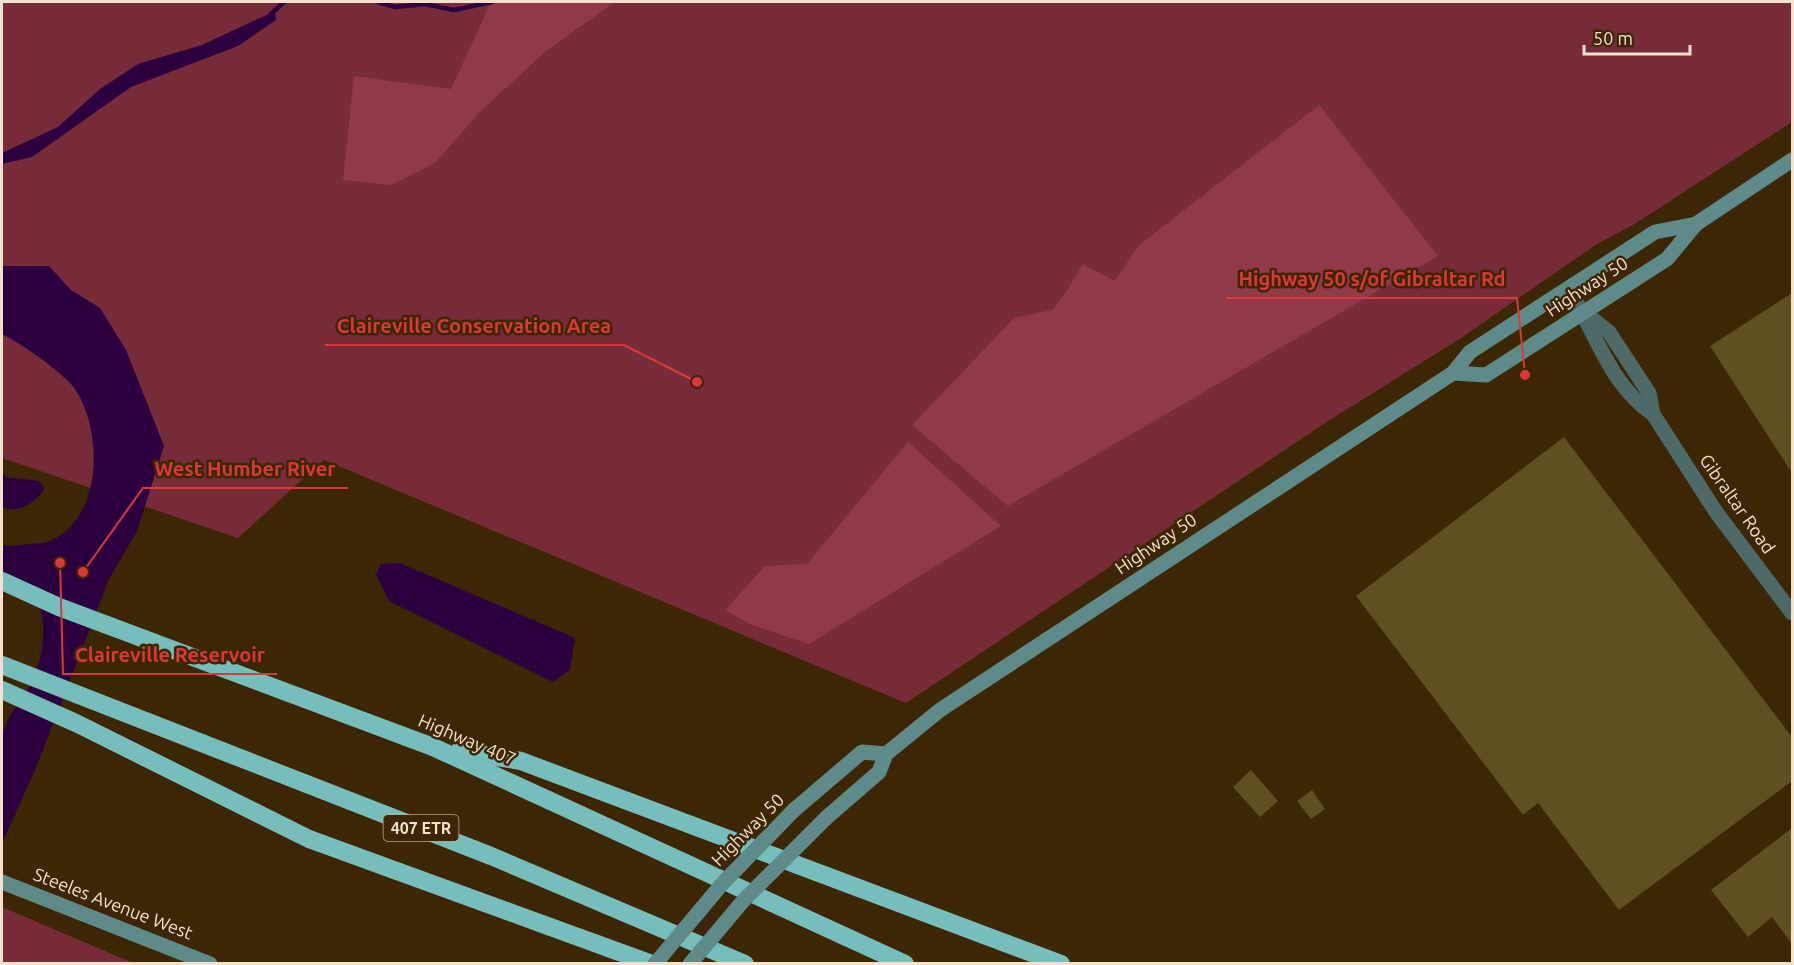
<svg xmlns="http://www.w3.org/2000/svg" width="1794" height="965" font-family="Ubuntu,sans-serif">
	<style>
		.green { fill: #782b39 }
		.forest { fill: #903a48 }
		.water { fill: #2c003f }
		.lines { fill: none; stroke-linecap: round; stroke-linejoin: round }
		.stream { stroke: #2c003f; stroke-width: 4.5 }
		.building { fill: #5f501f }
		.minor { stroke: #4d6968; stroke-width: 15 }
		.secondary { stroke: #5e8b89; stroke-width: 15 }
		.motorway { stroke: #76bdbb; stroke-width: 18 }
		.secondary-bridge { stroke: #5e8b89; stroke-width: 15 }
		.labels { text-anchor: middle; stroke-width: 5; stroke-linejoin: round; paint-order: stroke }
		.shield { fill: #3d2604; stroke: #bda98f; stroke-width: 1.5 }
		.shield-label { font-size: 16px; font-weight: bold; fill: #f4e1cb }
		.street-label { font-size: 18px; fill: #f4e1cb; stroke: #3d2604 }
		.leader { fill: none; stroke: #d93a38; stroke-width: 2 }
		.callout-dot { fill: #d93a38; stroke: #3d2604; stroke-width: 2 }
		.callout-label { font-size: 20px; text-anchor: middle; font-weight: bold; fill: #d93a38; stroke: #3d2604; stroke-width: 5; stroke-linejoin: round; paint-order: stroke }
	</style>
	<rect width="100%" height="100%" fill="#3d2604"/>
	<g class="green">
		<path d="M 2,2 L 1792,2 L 1792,122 L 1633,225 L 1597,244 L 1461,338 L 1322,425 L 906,703 L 324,460 L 238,538 L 2,458 Z"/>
		<path d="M 2,907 L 133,963 L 2,963 Z"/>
	</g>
	<g class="forest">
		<path d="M 491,2 L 615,2 L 546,51 L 480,112 L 435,163 L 391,185 L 343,180 L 354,76 L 451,89 Z"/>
		<path d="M 1319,105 L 1438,256 L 1008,506 L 912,425 L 1014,318 L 1052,310 L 1064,295 L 1083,264 L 1115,281 L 1138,246 Z"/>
		<path d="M 908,442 L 1001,526 L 809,644 L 750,624 L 725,610 L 765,566 L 807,564 Z"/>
	</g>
	<g class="water">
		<path d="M 275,11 L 276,20 L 238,46 L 131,87 L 32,157 L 2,164 L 2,153 L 58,127 L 100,89 L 138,64 L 202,45 Z"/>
		<path d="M 2,266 L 49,266 L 71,290 L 100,308 L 126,350 L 164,446 L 137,531 L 109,579 L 35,770 L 2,843 C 2,809 0,774 2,741 C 5,713 21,705 31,684 C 43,658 47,630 39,603 L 2,588 L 2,545 C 11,547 20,545 29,544 C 36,543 45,544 52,540 C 103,516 103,431 75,389 C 64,373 19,342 2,334 Z"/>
		<path d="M 2,472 L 6,477 L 39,481 L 45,488 C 37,502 18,515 2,507 Z"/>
		<path d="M 400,563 L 575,638 L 570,670 L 553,682 L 389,601 L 376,575 L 381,564 Z"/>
	</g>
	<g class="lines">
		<g class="stream">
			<path d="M 378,2 L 395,7 L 425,4 L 454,10 L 492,2"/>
			<path d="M 271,14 L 284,2"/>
		</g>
	</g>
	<g class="building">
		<path d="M 1792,293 L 1792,473 L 1710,346 Z"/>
		<path d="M 1564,437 L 1792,737 L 1792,781 L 1619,910 L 1538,803 L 1523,815 L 1356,596 Z"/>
		<path d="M 1251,770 L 1278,801 L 1260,817 L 1233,787 Z"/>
		<path d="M 1312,790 L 1325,809 L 1311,819 L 1297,801 Z"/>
		<path d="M 1792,828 L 1792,944 L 1772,917 L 1748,937 L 1711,890 Z"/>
	</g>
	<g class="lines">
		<g class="minor">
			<path d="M 1568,289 C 1596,331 1609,385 1653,414"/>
			<path d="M 1584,312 L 1609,332 L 1649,393 L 1653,414 L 1716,512 L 1792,613"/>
		</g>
		<g class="secondary">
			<path d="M 1453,373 L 1486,375 L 1667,259 L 1696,224 L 1792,160"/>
			<path d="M 794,810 L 862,752 L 886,754"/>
			<path d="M 826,818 L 879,772 L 886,754 L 940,710 L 1453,373 L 1470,352 L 1655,232 L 1696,224"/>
			<path d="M 2,882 L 210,964"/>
		</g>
		<g class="motorway">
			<path d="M 2,581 L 59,607 L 433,747 L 905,964"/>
			<path d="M 2,665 L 491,856 L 745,964"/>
			<path d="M 2,690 L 78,724 L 309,839 L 652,964"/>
			<path d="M 459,751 L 521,761 L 1061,964"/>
		</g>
		<g class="secondary-bridge">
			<path d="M 655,964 L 722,884 L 794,810"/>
			<path d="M 690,964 L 743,901 L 826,818"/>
		</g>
	</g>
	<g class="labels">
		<rect class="shield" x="383.5" y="815" width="75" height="26" rx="4.5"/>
		<g class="shield-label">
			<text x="421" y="834">407 ETR</text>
		</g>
		<g class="street-label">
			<text transform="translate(1587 287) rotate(-33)" y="6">Highway 50</text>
			<text transform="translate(1737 504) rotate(55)" y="6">Gibraltar Road</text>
			<text transform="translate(1156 544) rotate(-34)" y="6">Highway 50</text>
			<text transform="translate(467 740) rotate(23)" y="6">Highway 407</text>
			<text transform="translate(748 830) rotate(-45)" y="6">Highway 50</text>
			<text transform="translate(113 904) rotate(21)" y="6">Steeles Avenue West</text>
		</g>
	</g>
	<path class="leader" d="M1525 375L1517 298H1226M697 382L624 345H325M83 572L143 488H348M60 563L63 674H277"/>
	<g class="callout-dot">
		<circle cx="1525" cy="375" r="6"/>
		<circle cx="697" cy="382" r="6"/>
		<circle cx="83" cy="572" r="6"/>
		<circle cx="60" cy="563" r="6"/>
	</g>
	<g class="callout-label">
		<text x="1372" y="286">Highway 50 s/of Gibraltar Rd</text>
		<text x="474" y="333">Claireville Conservation Area</text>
		<text x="245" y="476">West Humber River</text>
		<text x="170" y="662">Claireville Reservoir</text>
	</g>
	<rect width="1794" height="965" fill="none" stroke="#f4e1cb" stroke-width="6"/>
	<path d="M1584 45v9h106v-9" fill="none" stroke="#f4e1cb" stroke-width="3"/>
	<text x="1593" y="45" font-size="18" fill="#f4e1cb" stroke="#3d2604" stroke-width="4.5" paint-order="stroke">50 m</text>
</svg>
